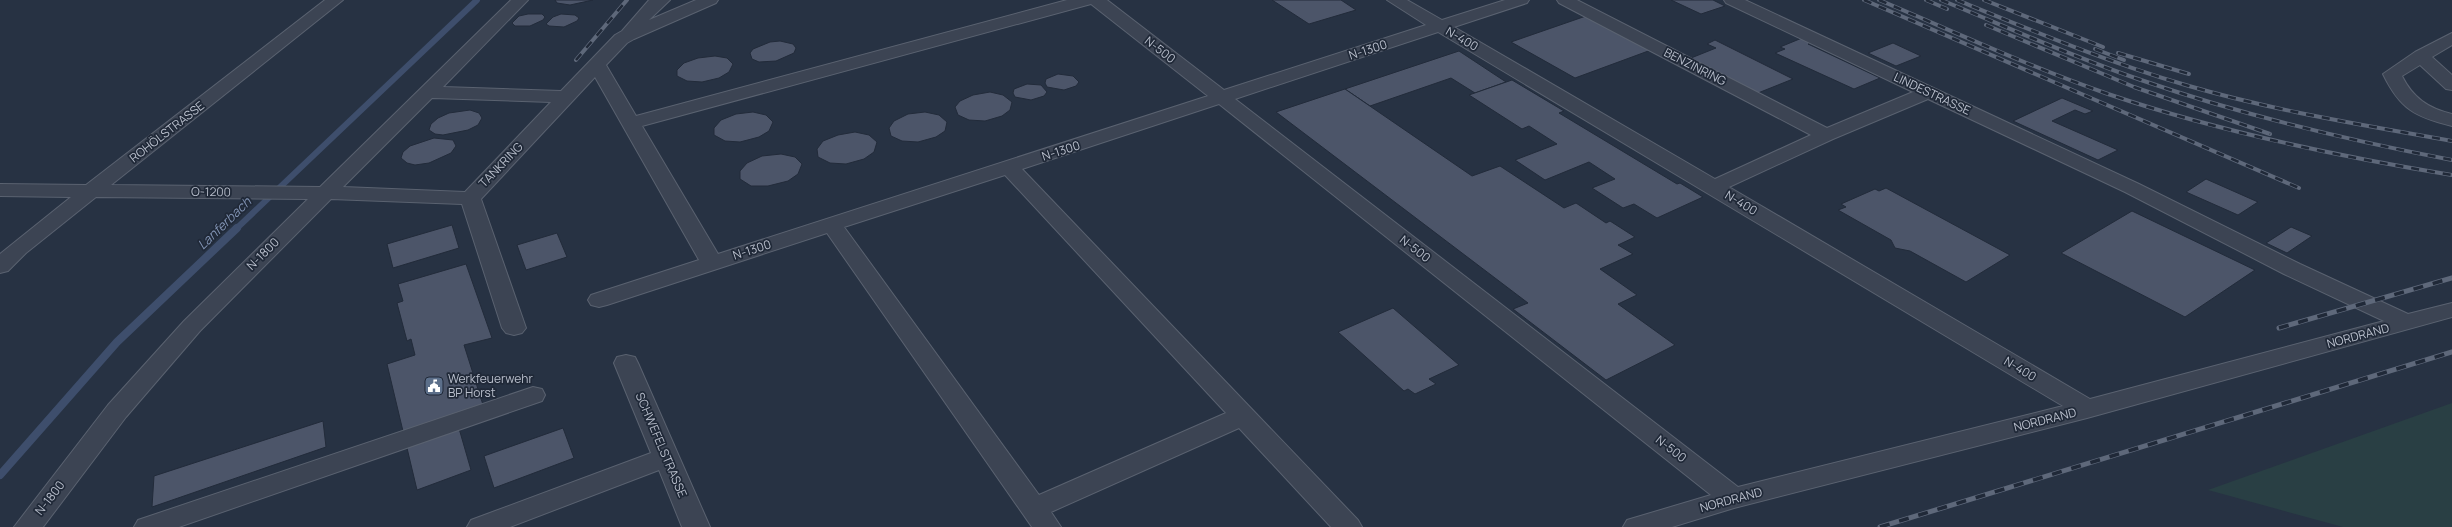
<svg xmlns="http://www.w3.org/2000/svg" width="2452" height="527" font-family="Manrope,sans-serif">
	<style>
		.green { fill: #293f44 }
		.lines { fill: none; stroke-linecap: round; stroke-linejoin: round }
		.stream-far1 { stroke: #3e4e6c; stroke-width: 6 }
		.stream { stroke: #3e4e6c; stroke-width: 8 }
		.building { fill: #4c5569; stroke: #222b3a }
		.minor-casing { stroke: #5a6270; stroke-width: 2 }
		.minor { fill: #3c4453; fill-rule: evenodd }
		.rail-far1-casing { stroke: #5e687a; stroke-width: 4 }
		.rail-casing { stroke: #5e687a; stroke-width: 5 }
		.rail-far1 { stroke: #202938; stroke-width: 2.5; stroke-dasharray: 8; stroke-linecap: butt }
		.rail { stroke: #202938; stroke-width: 3.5; stroke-dasharray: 10; stroke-linecap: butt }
		.labels { text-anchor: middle; stroke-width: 3.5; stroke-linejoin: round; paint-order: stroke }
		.street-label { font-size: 12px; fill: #b9bfcc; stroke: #202938 }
		.poi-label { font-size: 12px; fill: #b9bfcc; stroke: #202938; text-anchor: start }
		.water-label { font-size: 13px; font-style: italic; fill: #8193b3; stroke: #202938 }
	</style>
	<rect width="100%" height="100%" fill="#273243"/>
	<path class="green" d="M 2452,403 L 2452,527 L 2343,527 L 2208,490 Z"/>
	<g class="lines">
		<path class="stream-far1" d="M 236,229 L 477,0"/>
		<path class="stream" d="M 0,475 L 117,342 L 237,228"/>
	</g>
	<g class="building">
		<path d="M 555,0 L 593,0 L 570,5 L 557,3 Z"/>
		<path d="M 1272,0 L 1341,0 L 1356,10 L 1309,24 Z"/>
		<path d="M 1671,0 L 1713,0 L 1725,6 L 1701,14 Z"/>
		<path d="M 528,14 L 542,14 L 545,17 L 543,20 L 530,26 L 515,26 L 512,23 L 519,16 Z"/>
		<path d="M 561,14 L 575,15 L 579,18 L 577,21 L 564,27 L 549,26 L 546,24 L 553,17 Z"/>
		<path d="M 1586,16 L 1651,50 L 1575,78 L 1511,42 Z"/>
		<path d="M 1802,38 L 1812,43 L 1808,44 L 1880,78 L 1854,89 L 1775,53 L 1785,49 L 1780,47 Z"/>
		<path d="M 1715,40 L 1793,79 L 1758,93 L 1691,58 L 1716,48 L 1707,44 Z"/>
		<path d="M 770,42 L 780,41 L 793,44 L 796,48 L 794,53 L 776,61 L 759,62 L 752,59 L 750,53 L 753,49 Z"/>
		<path d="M 1893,43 L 1921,56 L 1896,66 L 1868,53 Z"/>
		<path d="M 1459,51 L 1506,82 L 1475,93 L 1451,78 L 1370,106 L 1345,89 Z"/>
		<path d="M 715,56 L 727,58 L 733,64 L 729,72 L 719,78 L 702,82 L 687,81 L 677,76 L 677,70 L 684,63 L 698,58 Z"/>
		<path d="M 1058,74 L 1073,76 L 1079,82 L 1076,86 L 1064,90 L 1047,87 L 1045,83 L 1046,79 Z"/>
		<path d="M 1512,80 L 1564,111 L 1559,113 L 1677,184 L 1680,183 L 1703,197 L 1657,218 L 1634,204 L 1623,208 L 1592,188 L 1615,179 L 1589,162 L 1545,180 L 1515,160 L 1557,144 L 1529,126 L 1522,129 L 1469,95 Z"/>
		<path d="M 1027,84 L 1041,85 L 1047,92 L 1044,96 L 1031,100 L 1015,97 L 1013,93 L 1014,89 Z"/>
		<path d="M 1345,89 L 1472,176 L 1500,166 L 1564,208 L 1576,203 L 1606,223 L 1610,221 L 1635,237 L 1618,245 L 1633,254 L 1600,269 L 1637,295 L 1618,304 L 1675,345 L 1606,380 L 1513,309 L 1528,303 L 1276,112 Z"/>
		<path d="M 990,92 L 1003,95 L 1012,102 L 1010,110 L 1002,116 L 985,121 L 969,120 L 958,115 L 955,107 L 960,101 L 973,95 Z"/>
		<path d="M 2062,98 L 2093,111 L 2085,114 L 2075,110 L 2052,121 L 2118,150 L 2098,160 L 2013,121 Z"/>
		<path d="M 470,110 L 479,113 L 482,118 L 478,125 L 468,130 L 443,135 L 435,134 L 429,130 L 431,124 L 438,118 L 449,113 Z"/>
		<path d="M 753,112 L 766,115 L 773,122 L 769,131 L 759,137 L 740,142 L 725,141 L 714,135 L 714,128 L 721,120 L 736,114 Z"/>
		<path d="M 925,112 L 939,115 L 947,122 L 945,131 L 936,137 L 918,142 L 902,141 L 891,136 L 889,128 L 894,121 L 908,114 Z"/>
		<path d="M 855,132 L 869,135 L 877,142 L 874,152 L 864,159 L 846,164 L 830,163 L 818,157 L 817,149 L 823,141 L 838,135 Z"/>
		<path d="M 434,138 L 453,140 L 456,146 L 451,153 L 429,163 L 415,165 L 407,163 L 401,158 L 403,152 L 410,146 Z"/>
		<path d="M 781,154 L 795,157 L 802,164 L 798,174 L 788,181 L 768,186 L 751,186 L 740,179 L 740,171 L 747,163 L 762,156 Z"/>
		<path d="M 2206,179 L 2258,202 L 2238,215 L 2186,192 Z"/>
		<path d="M 1886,188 L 2010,255 L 1966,282 L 1910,251 L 1895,248 L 1891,240 L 1838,210 L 1846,207 L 1841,204 L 1875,189 L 1879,191 Z"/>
		<path d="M 2132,211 L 2255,270 L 2185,317 L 2061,253 Z"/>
		<path d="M 452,225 L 459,248 L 393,268 L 387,244 Z"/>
		<path d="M 2291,227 L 2312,236 L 2287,253 L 2266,243 Z"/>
		<path d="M 557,233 L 567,257 L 526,270 L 517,245 Z"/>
		<path d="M 466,264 L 492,338 L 464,345 L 484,408 L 456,418 L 471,470 L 417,490 L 387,364 L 415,355 L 411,339 L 407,341 L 397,303 L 403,301 L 398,284 Z"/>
		<path d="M 1393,308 L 1459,365 L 1429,379 L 1436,384 L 1415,394 L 1408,389 L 1404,391 L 1338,332 Z"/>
		<path d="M 323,421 L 326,447 L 152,507 L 154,476 Z"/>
		<path d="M 563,428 L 574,458 L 494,488 L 484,456 Z"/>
	</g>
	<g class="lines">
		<defs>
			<g id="minor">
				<path d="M 325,0 L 343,0 L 111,185 L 320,187 L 511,0 L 528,0 L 443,87 L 561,91 L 615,35 L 622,31 L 649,0 L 670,0 L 649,20 L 696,0 L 718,0 L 716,3 L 634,39 L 627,43 L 606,65 L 636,116 L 1067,0 L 1107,0 L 1224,90 L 1426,25 L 1387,0 L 1407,0 L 1442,20 L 1505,0 L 1529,0 L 1527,3 L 1454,27 L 1715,179 L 1811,135 L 1559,3 L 1557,0 L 1577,0 L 1827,128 L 1913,92 L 1726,3 L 1724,0 L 1745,0 L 2139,184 L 2300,264 L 2408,314 L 2452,303 L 2452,317 L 2087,418 L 1734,508 L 1672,527 L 1623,527 L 1627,520 L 1711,495 L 1219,104 L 1022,169 L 1358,520 L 1362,527 L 1331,527 L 1239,428 L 1051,512 L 1061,527 L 1032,527 L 827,233 L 607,305 L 599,307 L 591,305 L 588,300 L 591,295 L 699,260 L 595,77 L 481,199 L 526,328 L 522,333 L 514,335 L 506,333 L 502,328 L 462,204 L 331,199 L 200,331 L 126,417 L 43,527 L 14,527 L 108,405 L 184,321 L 308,199 L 96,197 L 26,253 L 8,271 L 0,273 L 0,254 L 71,197 L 0,196 L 0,184 L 86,185 ZM 1091,4 L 1208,96 L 718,254 L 642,126 ZM 1438,32 L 2063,406 L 1738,487 L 1235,99 ZM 432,98 L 551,102 L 465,192 L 343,187 ZM 1928,99 L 2125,192 L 2284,274 L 2384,321 L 2090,399 L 1729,187 L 1833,139 ZM 1005,175 L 1226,413 L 1039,495 L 844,227 Z"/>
				<path d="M 2452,33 L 2452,45 L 2432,57 L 2452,75 L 2452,90 L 2446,89 L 2420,65 L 2402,76 C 2413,98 2428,108 2452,114 L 2452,126 C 2415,117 2400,109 2383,74 L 2415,52 Z"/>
				<path d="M 626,355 L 635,357 L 638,363 L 710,527 L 682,527 L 659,470 L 510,527 L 467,527 L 471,520 L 651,453 L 614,363 L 617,357 Z"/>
				<path d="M 533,387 L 542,389 L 545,395 L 542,401 L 179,527 L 134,527 L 138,520 Z"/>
			</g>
		</defs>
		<use href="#minor" class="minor-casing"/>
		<use href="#minor" class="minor"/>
		<defs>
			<g id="rail-far1">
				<path d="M 1864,0 L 2299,188"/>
				<path d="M 1879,0 C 1955,32 2030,67 2108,94 C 2220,132 2336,156 2452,175"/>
				<path d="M 1926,0 L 1947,9"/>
				<path d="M 1941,0 C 2007,27 2073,57 2141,80 C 2242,115 2347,140 2452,160"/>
				<path d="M 1957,0 C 2033,31 2110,63 2189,86 C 2275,111 2364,125 2452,141"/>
				<path d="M 1984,0 L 2103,47"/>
				<path d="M 1986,25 L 2134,87 L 2270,134"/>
				<path d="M 2095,49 L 2124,60"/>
				<path d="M 2118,53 L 2189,74"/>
				<path d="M 576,60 L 627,0"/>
			</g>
			<g id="rail">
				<path d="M 2279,328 L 2452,278"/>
				<path d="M 1880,527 L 2452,352"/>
			</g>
		</defs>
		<use href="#rail-far1" class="rail-far1-casing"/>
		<use href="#rail" class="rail-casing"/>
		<use href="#rail-far1" class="rail-far1"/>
		<use href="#rail" class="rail"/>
	</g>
	<defs>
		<symbol id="civic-square" viewBox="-11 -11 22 22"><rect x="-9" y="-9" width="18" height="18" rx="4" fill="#5c6f8a" stroke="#202938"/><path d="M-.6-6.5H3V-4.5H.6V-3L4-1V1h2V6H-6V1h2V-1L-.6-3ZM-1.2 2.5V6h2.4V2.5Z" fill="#fff"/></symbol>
	</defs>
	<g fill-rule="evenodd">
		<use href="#civic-square" x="423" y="375" width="22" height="22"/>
	</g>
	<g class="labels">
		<g class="street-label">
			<text transform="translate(1462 39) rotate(30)" y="4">N-400</text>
			<text transform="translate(1160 50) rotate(38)" y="4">N-500</text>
			<text transform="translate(1368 50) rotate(-18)" y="4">N-1300</text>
			<text transform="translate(1695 67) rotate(27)" y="4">BENZINRING</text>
			<text transform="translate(1932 94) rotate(25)" y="4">LINDESTRASSE</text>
			<text transform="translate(167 132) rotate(-38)" y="4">ROHÖLSTRASSE</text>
			<text transform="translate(1061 151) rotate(-18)" y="4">N-1300</text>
			<text transform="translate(501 165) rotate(-46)" y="4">TANKRING</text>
			<text transform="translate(211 192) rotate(1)" y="4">O-1200</text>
			<text transform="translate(1741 203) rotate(31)" y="4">N-400</text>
			<text transform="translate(1415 249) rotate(38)" y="4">N-500</text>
			<text transform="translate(752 250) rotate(-18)" y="4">N-1300</text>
			<text transform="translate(263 254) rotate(-45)" y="4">N-1800</text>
			<text transform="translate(2358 336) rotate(-15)" y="4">NORDRAND</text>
			<text transform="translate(2020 369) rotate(31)" y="4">N-400</text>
			<text transform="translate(2045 420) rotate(-14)" y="4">NORDRAND</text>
			<text transform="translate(661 445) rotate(67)" y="4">SCHWEFELSTRASSE</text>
			<text transform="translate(1671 449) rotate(38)" y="4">N-500</text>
			<text transform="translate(50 498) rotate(-52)" y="4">N-1800</text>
			<text transform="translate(1731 500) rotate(-15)" y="4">NORDRAND</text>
		</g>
		<g class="poi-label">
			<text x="448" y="383">Werkfeuerwehr<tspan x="448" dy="14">BP Horst</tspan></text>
		</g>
		<g class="water-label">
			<text transform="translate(224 223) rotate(-44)" y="5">Lanferbach</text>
		</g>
	</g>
</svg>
